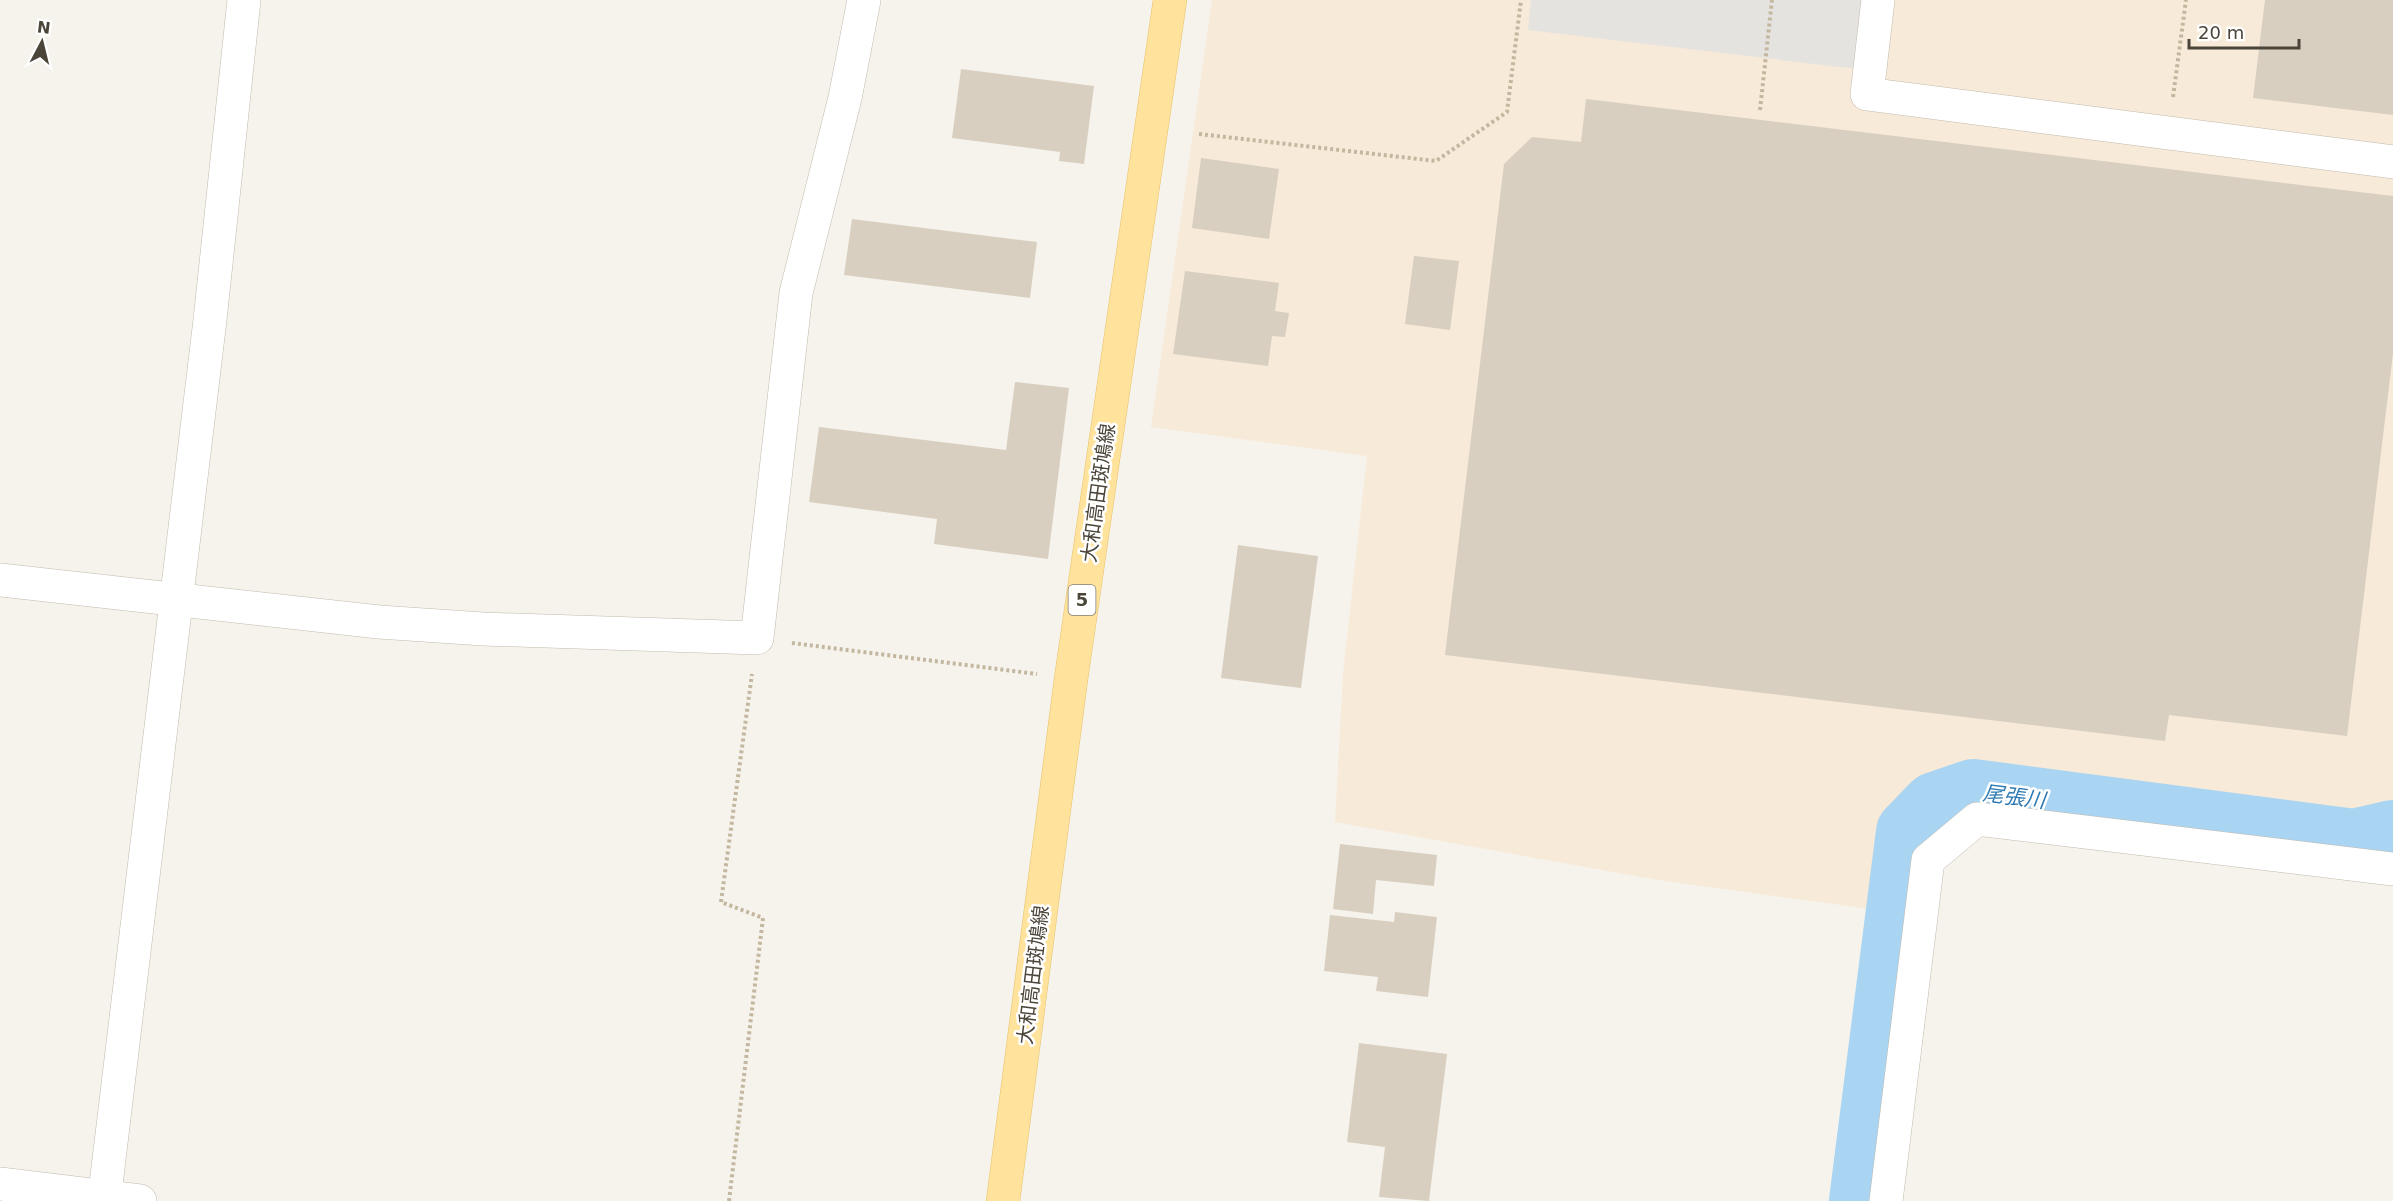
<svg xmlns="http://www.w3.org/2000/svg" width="2393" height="1201" font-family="'DejaVu Sans','Noto Sans JP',sans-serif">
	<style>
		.commercial { fill: #f7ead8 }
		.parking { fill: #e5e3e0 }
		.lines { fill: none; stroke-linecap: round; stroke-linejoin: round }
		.river { stroke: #a9d4f2; stroke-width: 66 }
		.building { fill: #d8cfc1 }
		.minor-casing { stroke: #c2bbae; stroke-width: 34 }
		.major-casing { stroke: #e6c16a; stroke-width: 34 }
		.path { stroke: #c4b79f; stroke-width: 4; stroke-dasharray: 3 3; stroke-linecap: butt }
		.minor { stroke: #fff; stroke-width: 33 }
		.major { stroke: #ffe39c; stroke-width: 33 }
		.labels { text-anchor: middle; stroke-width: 5; stroke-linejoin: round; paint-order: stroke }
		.shield { fill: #fff; stroke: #817c74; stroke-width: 1.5 }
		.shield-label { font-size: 18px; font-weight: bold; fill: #4b4439 }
		.street-label { font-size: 20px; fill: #4b4439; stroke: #fff }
		.water-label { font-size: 21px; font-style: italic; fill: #2e7ab2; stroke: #fff }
	</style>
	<rect width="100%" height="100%" fill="#f6f3ec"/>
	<path class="commercial" d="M 1212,0 L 2393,0 L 2393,822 L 2372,828 L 1974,781 L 1942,786 L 1915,806 L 1897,836 L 1885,911 L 1658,880 L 1335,822 L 1343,674 L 1367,456 L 1151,427 Z"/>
	<path class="parking" d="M 1531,0 L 1865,0 L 1857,69 L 1528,30 Z"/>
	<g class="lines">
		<path class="river" d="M 1862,1201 L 1909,832 L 1935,805 L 1973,792 L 2354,842 L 2393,833"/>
	</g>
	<g class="building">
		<path d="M 2265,0 L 2393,0 L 2393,115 L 2253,98 Z"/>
		<path d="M 961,69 L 1094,86 L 1084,164 L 1059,161 L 1060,152 L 952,138 Z"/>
		<path d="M 1586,99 L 2393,196 L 2393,353 L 2347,736 L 2169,715 L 2165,741 L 1445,655 L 1504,164 L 1532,137 L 1581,142 Z"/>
		<path d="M 1201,158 L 1279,169 L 1269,239 L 1192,228 Z"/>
		<path d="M 852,219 L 1037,242 L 1030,298 L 844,275 Z"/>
		<path d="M 1414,256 L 1459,261 L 1450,330 L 1405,324 Z"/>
		<path d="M 1185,271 L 1279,283 L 1275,311 L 1289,313 L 1285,337 L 1272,336 L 1268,366 L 1173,354 Z"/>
		<path d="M 1015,382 L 1069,388 L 1048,559 L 934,544 L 937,519 L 809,502 L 819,427 L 1006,450 Z"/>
		<path d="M 1238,545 L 1318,556 L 1301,688 L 1221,678 Z"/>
		<path d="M 1340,844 L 1437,855 L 1434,886 L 1376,880 L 1373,914 L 1333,909 Z"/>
		<path d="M 1395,912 L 1437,917 L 1428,997 L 1376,991 L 1378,977 L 1324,971 L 1330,915 L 1394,922 Z"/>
		<path d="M 1359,1043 L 1447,1054 L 1429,1201 L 1379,1197 L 1385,1147 L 1347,1142 Z"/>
	</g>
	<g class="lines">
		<defs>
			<g id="minor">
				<path d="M 1878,0 L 1867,94 L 2393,162"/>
				<path d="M 0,580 L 379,622 L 483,629 L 757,638 L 796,293 L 845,98 L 864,0"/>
				<path d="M 0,1184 L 140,1201"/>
				<path d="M 104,1201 L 210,320 L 244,0"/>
				<path d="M 1886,1201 L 1928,860 L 1977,819 L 2393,869"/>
			</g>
			<path id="major" d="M 1003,1201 L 1071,679 L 1170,0"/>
		</defs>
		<use href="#minor" class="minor-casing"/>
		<use href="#major" class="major-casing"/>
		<g class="path">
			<path d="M 2173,97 L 2186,0"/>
			<path d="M 1760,110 L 1772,0"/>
			<path d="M 1199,134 L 1436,161 L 1507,112 L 1521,0"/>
			<path d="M 792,643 L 1037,674"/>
			<path d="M 729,1201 L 763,918 L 721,902 L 752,674"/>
		</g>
		<use href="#minor" class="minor"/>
		<use href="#major" class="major"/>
	</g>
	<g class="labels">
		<rect class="shield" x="1068.5" y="585" width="27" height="30" rx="4.5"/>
		<g class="shield-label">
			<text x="1082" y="606">5</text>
		</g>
		<g class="street-label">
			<text transform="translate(1098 493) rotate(-82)" y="7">大和高田斑鳩線</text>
			<text transform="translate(1033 975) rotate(-83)" y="7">大和高田斑鳩線</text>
		</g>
		<g class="water-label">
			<text transform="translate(2014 797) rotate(7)" y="7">尾張川</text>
		</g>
	</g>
	<g transform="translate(42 42) rotate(7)" stroke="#ffffff" stroke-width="4.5" paint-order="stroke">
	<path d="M0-4.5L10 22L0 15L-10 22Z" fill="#4b4439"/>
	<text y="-9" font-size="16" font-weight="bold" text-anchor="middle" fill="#4b4439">N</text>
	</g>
	<path d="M2189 39v9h110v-9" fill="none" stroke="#4b4439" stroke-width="3"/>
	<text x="2198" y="39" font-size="18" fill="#4b4439" stroke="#ffffff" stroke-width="4.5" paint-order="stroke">20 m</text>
</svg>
